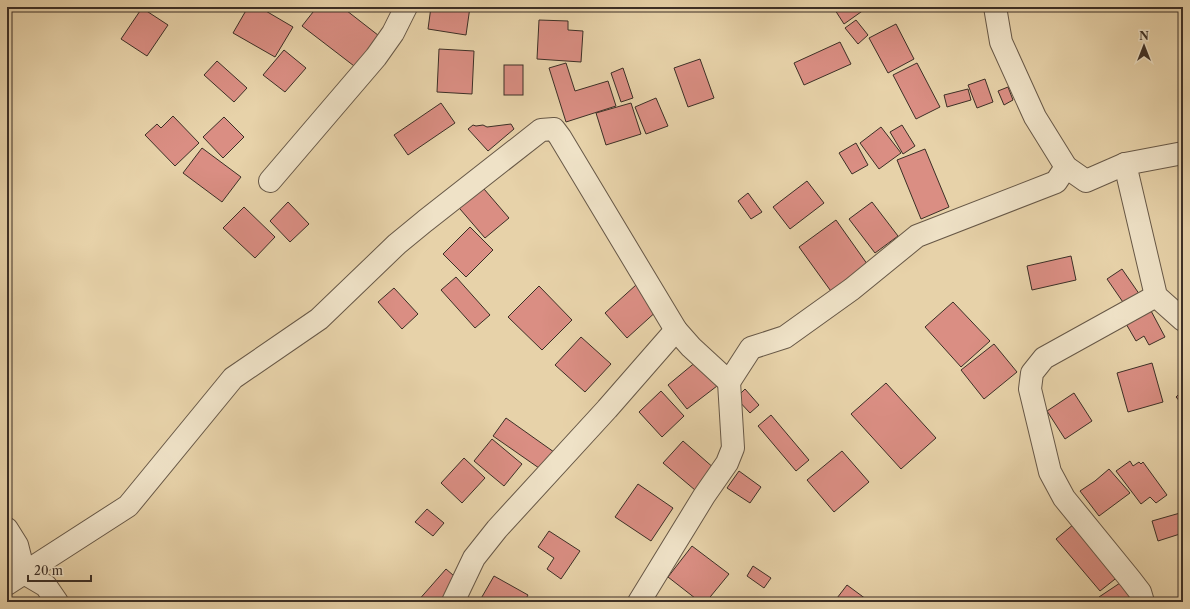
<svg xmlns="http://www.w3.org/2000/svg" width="1190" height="609" font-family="'Libre Caslon Text',serif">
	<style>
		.building { fill: #da8e83; stroke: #3c2f26 }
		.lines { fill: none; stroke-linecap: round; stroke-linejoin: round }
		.minor-casing { stroke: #675847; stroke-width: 24 }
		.minor { stroke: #efe2c7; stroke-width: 22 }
	</style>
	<rect width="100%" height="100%" fill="#e7d2a9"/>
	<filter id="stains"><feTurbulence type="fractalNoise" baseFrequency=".005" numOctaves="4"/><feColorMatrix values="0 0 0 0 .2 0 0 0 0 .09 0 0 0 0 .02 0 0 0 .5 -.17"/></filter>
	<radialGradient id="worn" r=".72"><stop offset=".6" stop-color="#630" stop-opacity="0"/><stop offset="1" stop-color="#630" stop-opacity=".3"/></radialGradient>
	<g class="building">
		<path d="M 248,7 L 259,7 L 293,27 L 275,57 L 233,33 Z"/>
		<path d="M 317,7 L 342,7 L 383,39 L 358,69 L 302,26 Z"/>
		<path d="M 431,7 L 470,7 L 466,35 L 428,29 Z"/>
		<path d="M 838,7 L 868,7 L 844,24 L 835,10 Z"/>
		<path d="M 142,8 L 168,25 L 147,56 L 121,39 Z"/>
		<path d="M 539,20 L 568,21 L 568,30 L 583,31 L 581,62 L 537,59 Z"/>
		<path d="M 856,20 L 868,35 L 858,44 L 845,28 Z"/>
		<path d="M 896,24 L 914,59 L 888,73 L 869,38 Z"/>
		<path d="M 840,42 L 851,64 L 804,85 L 794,63 Z"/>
		<path d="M 439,49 L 474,51 L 472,94 L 437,92 Z"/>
		<path d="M 284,50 L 306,68 L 285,92 L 263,75 Z"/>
		<path d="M 700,59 L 714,98 L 688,107 L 674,68 Z"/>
		<path d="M 217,61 L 247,88 L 234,102 L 204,75 Z"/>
		<path d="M 566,63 L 575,91 L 608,81 L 616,106 L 566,122 L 549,68 Z"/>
		<path d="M 917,63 L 940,107 L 916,119 L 893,75 Z"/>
		<rect x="504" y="65" width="19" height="30"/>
		<path d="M 623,68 L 633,98 L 621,102 L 611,73 Z"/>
		<path d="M 985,79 L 993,102 L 977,108 L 968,85 Z"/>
		<path d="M 1008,87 L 1013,100 L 1004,105 L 998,91 Z"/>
		<path d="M 968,89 L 971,100 L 947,107 L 944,95 Z"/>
		<path d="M 656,98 L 668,126 L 646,134 L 635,107 Z"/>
		<path d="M 441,103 L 455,123 L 408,155 L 394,135 Z"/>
		<path d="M 631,103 L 641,134 L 606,145 L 596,113 Z"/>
		<path d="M 173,116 L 199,143 L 175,166 L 145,135 L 157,124 L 161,128 Z"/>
		<path d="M 224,117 L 244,137 L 223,158 L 203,137 Z"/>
		<path d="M 511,124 L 514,129 L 488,151 L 468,129 L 473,125 L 476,126 L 483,125 L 487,127 Z"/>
		<path d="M 902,125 L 915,146 L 903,154 L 890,132 Z"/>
		<path d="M 881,127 L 901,153 L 879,169 L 860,143 Z"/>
		<path d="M 856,143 L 868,165 L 852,174 L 839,153 Z"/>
		<path d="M 202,148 L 241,177 L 222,202 L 183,173 Z"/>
		<path d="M 925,149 L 949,207 L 921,219 L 897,160 Z"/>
		<path d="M 807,181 L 824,203 L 790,229 L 773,207 Z"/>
		<path d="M 478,182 L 509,218 L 485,238 L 454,202 Z"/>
		<path d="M 748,193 L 762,212 L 751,219 L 738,201 Z"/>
		<path d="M 288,202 L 309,224 L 290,242 L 270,221 Z"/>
		<path d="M 872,202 L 898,236 L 875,253 L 849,219 Z"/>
		<path d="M 244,207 L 275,237 L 255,258 L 223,228 Z"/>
		<path d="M 836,220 L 870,268 L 833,294 L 799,247 Z"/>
		<path d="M 470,227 L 493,250 L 466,277 L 443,254 Z"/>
		<path d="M 1071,256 L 1076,280 L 1032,290 L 1027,266 Z"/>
		<path d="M 1122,269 L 1142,298 L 1127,308 L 1107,279 Z"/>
		<path d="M 456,277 L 490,315 L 475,328 L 441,290 Z"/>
		<path d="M 636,285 L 659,309 L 627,338 L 605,313 Z"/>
		<path d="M 539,286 L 572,320 L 542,350 L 508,317 Z"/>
		<path d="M 394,288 L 418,314 L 402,329 L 378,302 Z"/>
		<path d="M 953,302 L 990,341 L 961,367 L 925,327 Z"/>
		<path d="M 1150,309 L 1165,337 L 1149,345 L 1144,336 L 1136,341 L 1125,322 Z"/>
		<path d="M 581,337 L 611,364 L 585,392 L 555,365 Z"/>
		<path d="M 994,344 L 1017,372 L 984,399 L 961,370 Z"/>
		<path d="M 697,361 L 717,386 L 687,409 L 668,385 Z"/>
		<path d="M 1152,363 L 1163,402 L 1128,412 L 1117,373 Z"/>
		<path d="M 886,383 L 936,438 L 901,469 L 851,414 Z"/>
		<path d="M 745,389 L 759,405 L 750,413 L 736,398 Z"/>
		<path d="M 1183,390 L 1183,405 L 1176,397 Z"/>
		<path d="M 661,391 L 684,416 L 662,437 L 639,412 Z"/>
		<path d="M 1074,393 L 1092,421 L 1065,439 L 1047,411 Z"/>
		<path d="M 771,415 L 809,460 L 796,471 L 758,426 Z"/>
		<path d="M 506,418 L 561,457 L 549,475 L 493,436 Z"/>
		<path d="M 492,439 L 522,464 L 504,486 L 474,461 Z"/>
		<path d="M 683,441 L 715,469 L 695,490 L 663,463 Z"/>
		<path d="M 842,451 L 869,482 L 834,512 L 807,480 Z"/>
		<path d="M 464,458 L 485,478 L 462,503 L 441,483 Z"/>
		<path d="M 1130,461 L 1133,466 L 1139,462 L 1141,464 L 1143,462 L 1167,495 L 1156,503 L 1150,497 L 1141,504 L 1116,471 Z"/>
		<path d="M 1109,469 L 1130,493 L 1099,516 L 1080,491 L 1095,481 Z"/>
		<path d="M 739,471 L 761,487 L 750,503 L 727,488 Z"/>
		<path d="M 638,484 L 673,508 L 651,541 L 615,517 Z"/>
		<path d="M 427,509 L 444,523 L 433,536 L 415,522 Z"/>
		<path d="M 1180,513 L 1183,524 L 1183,533 L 1158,541 L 1152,521 Z"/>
		<path d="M 1080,519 L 1124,572 L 1100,591 L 1056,539 Z"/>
		<path d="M 549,531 L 580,551 L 561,579 L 547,569 L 554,558 L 538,547 Z"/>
		<path d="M 692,546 L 729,574 L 706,602 L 700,602 L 668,577 Z"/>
		<path d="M 753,566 L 771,578 L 764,588 L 747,576 Z"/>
		<path d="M 446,569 L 468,588 L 456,602 L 417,602 Z"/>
		<path d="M 494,576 L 528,595 L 524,602 L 479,602 Z"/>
		<path d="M 1120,583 L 1133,602 L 1102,602 L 1099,597 Z"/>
		<path d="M 847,585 L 870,602 L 834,602 Z"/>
	</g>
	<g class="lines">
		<defs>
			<g id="minor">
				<path d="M 995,7 L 1001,42 L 1035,117 L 1066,167 L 1086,181 L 1125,164 L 1183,153"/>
				<path d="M 1125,164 L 1156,296 L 1183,320"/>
				<path d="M 270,181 L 376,57 L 393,33 L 406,7"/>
				<path d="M 7,529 L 17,545 L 24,573 L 128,506 L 233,378 L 319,319 L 397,244 L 425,221 L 541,130 L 554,129 L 560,137 L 676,330 L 691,347 L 729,382 L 751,348 L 785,337 L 852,289 L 917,236 L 1056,182 L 1066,167"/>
				<path d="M 7,584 L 24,573 L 46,586 L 57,602"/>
				<path d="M 453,602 L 474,558 L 497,529 L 607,409 L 676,330"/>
				<path d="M 639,602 L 704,496 L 727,463 L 733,448 L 729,382"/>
				<path d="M 1143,602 L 1140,592 L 1130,579 L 1064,498 L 1050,472 L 1030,389 L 1032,373 L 1044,358 L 1156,296"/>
			</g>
		</defs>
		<use href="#minor" class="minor-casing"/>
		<use href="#minor" class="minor"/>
	</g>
	<rect width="1190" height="609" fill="none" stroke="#e7d2a9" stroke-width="24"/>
	<rect x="8" y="8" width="1174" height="593" fill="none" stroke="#3c2f26" stroke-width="2"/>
	<rect x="12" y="12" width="1166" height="585" fill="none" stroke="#3c2f26"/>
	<g transform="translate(1144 46)" stroke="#efe2c7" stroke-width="3" paint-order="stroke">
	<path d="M0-3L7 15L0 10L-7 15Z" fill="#3c2f26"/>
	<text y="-6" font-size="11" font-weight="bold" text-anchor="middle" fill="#3c2f26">N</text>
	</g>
	<path d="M28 575v6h63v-6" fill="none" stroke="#3c2f26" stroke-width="2"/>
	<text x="34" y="575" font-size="12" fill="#3c2f26" stroke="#efe2c7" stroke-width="3" paint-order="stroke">20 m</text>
	<rect width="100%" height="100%" filter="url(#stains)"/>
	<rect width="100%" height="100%" fill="url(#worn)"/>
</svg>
